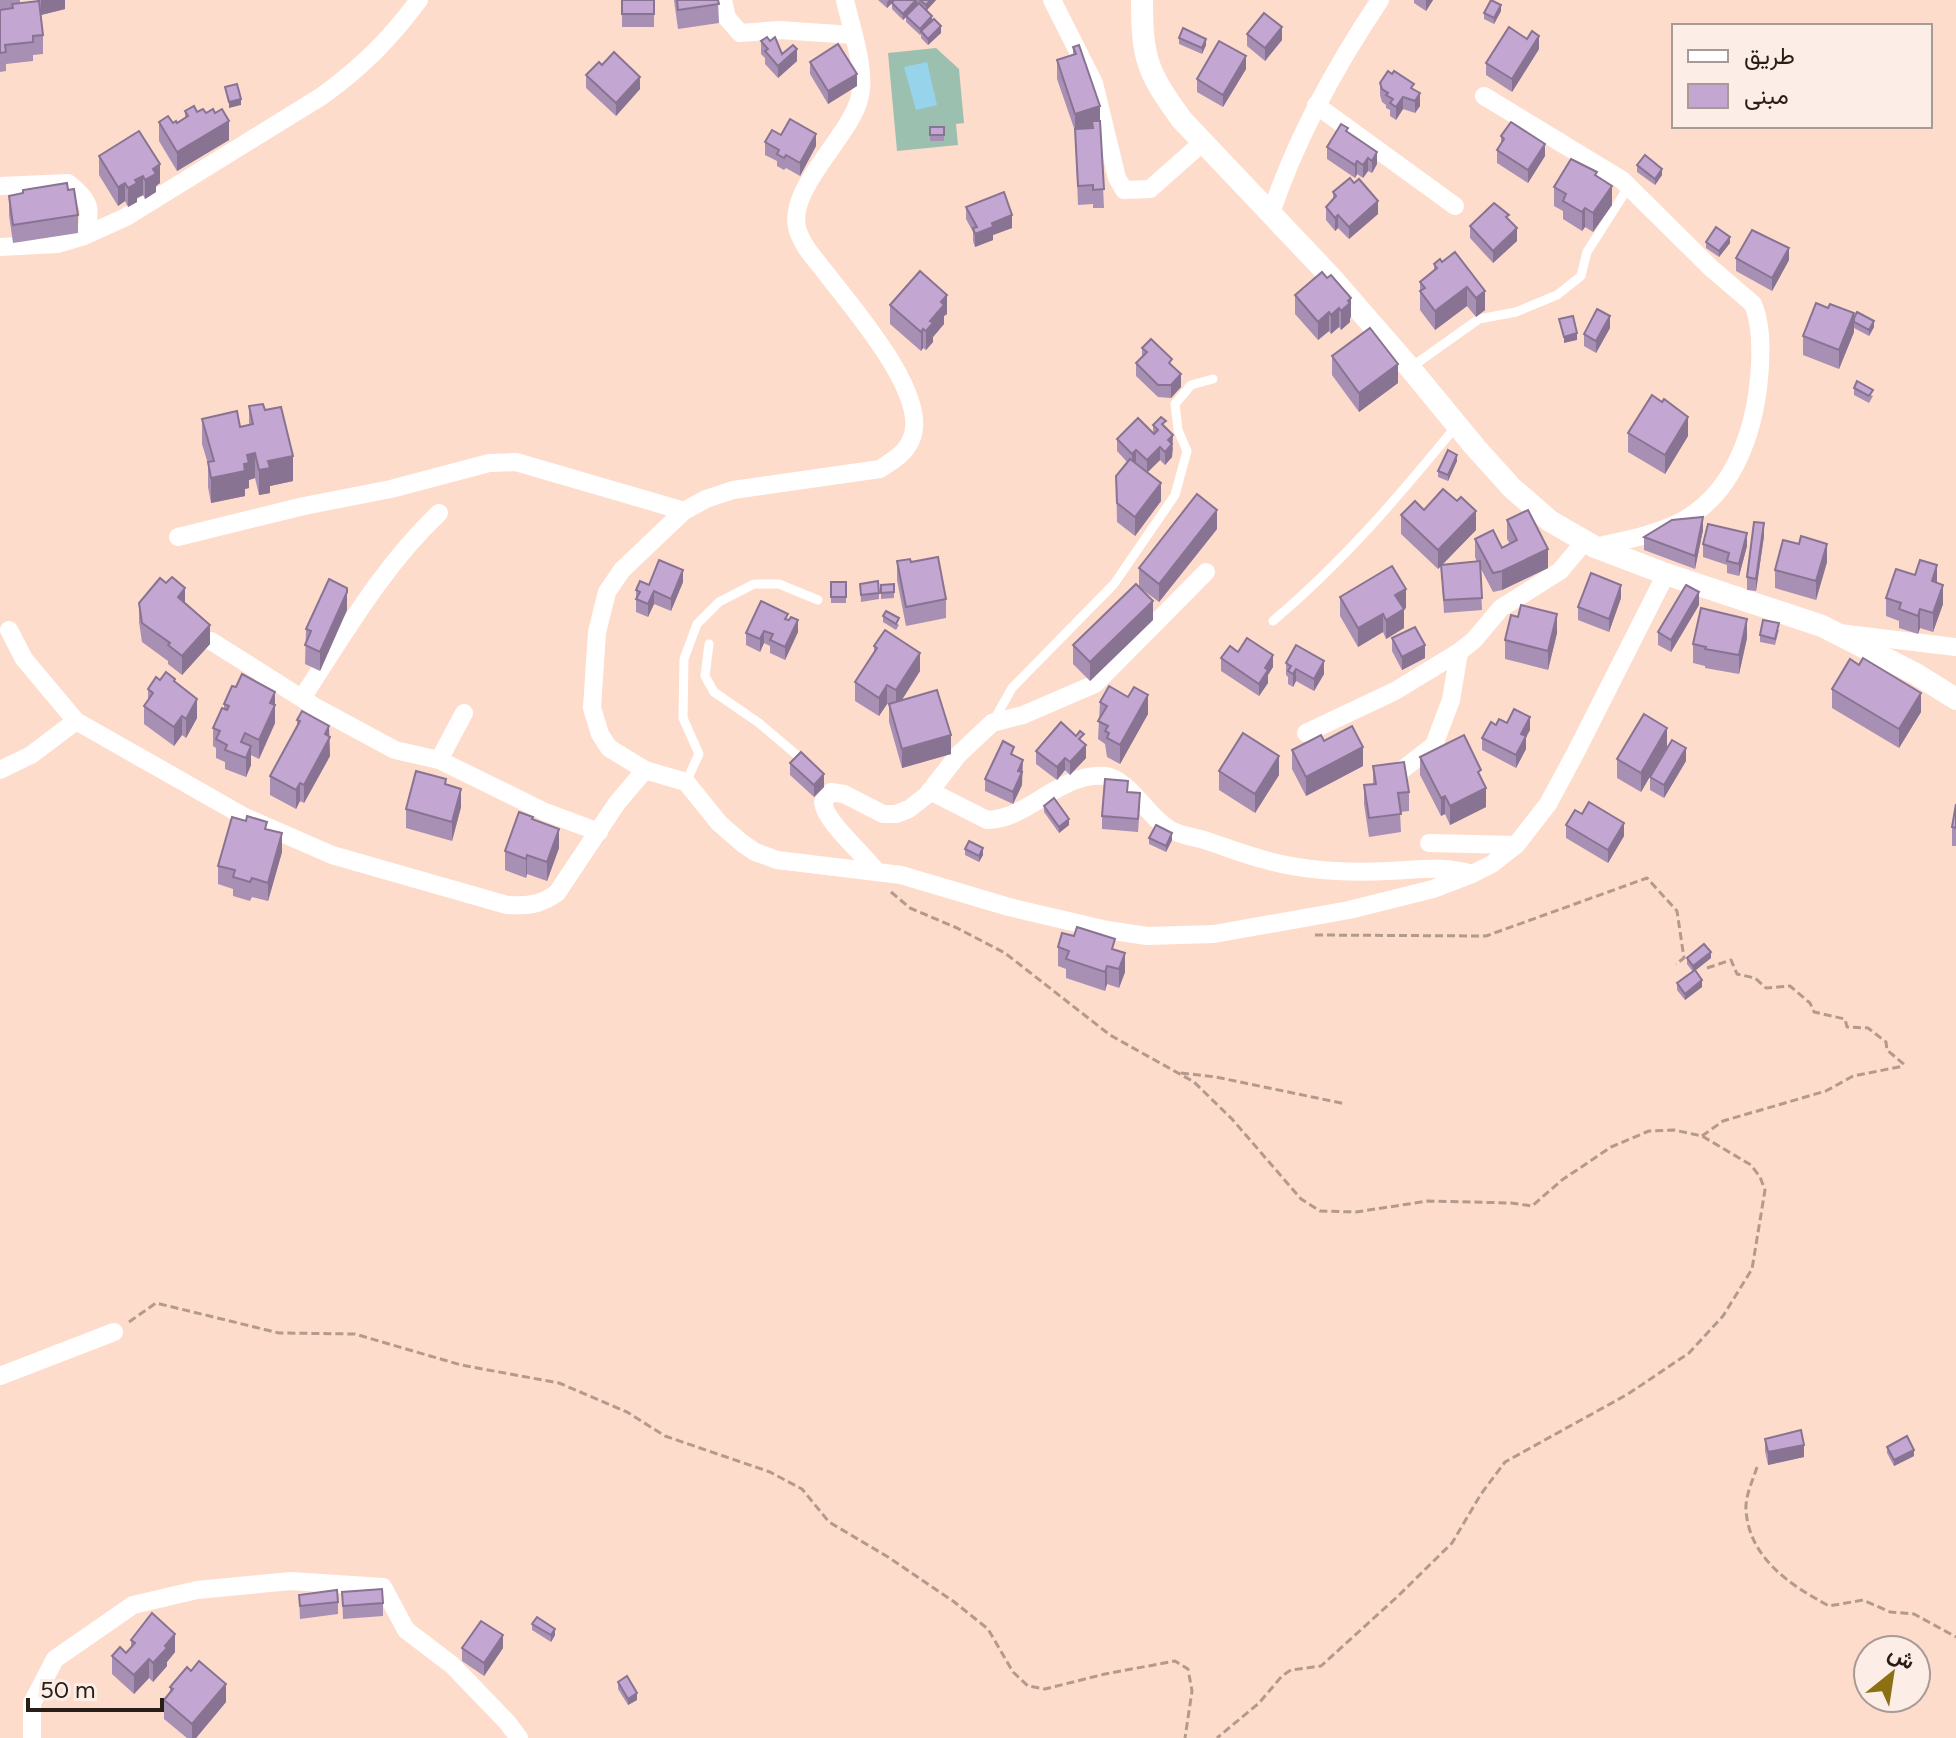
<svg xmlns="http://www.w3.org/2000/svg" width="1956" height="1738" font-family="Figtree,Vazirmatn,sans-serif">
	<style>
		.green { fill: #9cc0af }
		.water { fill: #97d3ea }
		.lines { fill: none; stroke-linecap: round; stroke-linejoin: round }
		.path { stroke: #b49a8d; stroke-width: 3; stroke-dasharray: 8 4; stroke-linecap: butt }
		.service { stroke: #fff; stroke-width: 9 }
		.minor { stroke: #fff; stroke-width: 18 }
		.tertiary { stroke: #fff; stroke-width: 22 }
		.wall { fill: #a88fb4 }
		.shaded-wall { fill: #887492 }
		.building { fill: #c3a6d1; stroke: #887492; stroke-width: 2 }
	</style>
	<rect width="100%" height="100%" fill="#fedccc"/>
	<path class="green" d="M 936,48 L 959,69 L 964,123 L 956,124 L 958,145 L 897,151 L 888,53 Z"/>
	<path class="water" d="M 927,62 L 937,105 L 916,110 L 904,67 Z"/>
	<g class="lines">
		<g class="path">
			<path d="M 891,892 L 910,908 L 957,928 L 1005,953 L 1110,1035 L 1194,1082 L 1232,1119 L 1301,1199 L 1320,1211 L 1356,1212 L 1428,1201 L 1511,1203 L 1532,1206 L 1562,1180 L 1611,1147 L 1649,1131 L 1674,1130 L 1702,1136 L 1751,1165 L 1760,1177 L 1765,1190 L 1752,1269 L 1723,1316 L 1689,1353 L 1628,1394 L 1505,1462 L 1481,1494 L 1452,1543 L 1397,1597 L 1321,1666 L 1291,1670 L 1282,1676 L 1259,1703 L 1217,1738"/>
			<path d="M 1315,935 L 1486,936 L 1647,878 L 1677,911 L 1684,958 L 1676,964"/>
			<path d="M 1707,968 L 1731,960 L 1737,974 L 1755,978 L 1766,988 L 1790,986 L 1810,1003 L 1814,1012 L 1845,1019 L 1847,1027 L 1868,1028 L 1886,1042 L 1887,1050 L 1906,1066"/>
			<path d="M 1181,1073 L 1216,1077 L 1346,1104"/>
			<path d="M 1702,1136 L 1723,1121 L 1826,1091 L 1853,1076 L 1904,1066"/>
			<path d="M 129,1322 L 156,1303 L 279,1333 L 355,1334 L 461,1365 L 559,1383 L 627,1412 L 665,1436 L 770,1472 L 802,1489 L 829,1522 L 888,1557 L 953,1601 L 988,1629 L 1013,1672 L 1028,1686 L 1045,1689 L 1105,1674 L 1175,1661 L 1188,1669 L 1192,1691 L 1185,1738"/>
			<path d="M 1757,1467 C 1753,1480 1745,1496 1746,1510 C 1749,1558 1790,1585 1829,1606 L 1863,1600 L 1890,1612 L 1914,1614 L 1956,1637"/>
		</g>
		<g class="service">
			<path d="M 1410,368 L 1479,319 L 1516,312 L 1557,295 L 1581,276 L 1587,252 L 1629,186"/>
			<path d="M 1273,621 C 1344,561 1399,496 1457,425"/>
			<path d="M 709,644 L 705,676 L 714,692 L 759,723 L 805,762"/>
			<path d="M 994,720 L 1012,688 L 1114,584 L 1175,495 L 1187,451 L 1178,430 L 1175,404 L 1191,385 L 1213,379"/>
			<path d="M 686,782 L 699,754 L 683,718 L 684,659 L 697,624 L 719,602 L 754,584 L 779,584 L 818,600"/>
		</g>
		<g class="minor">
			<path d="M 723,0 L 727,18 L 740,33 L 779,30 L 853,35"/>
			<path d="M 1052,0 L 1094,83 L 1117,178 L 1124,190 L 1150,189 L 1202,143"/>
			<path d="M 1484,96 L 1622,180 L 1711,268 L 1753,304 C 1761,323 1761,345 1760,365 C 1757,423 1738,489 1684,520 C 1656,535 1625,540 1595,547"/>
			<path d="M 1316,105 L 1455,206"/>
			<path d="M 0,186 L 68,183 C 90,200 93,209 84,236"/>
			<path d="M 1271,213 C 1297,136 1335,67 1380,0"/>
			<path d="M 0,247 L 57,244 L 84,236 L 126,217 L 322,96 C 362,67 390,39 419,0"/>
			<path d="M 178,537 L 304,506 L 391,489 L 489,463 L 516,462 L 684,511"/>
			<path d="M 9,630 L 24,659 L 76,721 L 245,817 L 332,855 L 507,905 C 528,906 540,905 557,893 L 617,803 L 645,770 L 686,782 L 719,823 L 742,843 L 755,852 L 777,860 L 901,875 L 1009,907 L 1107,930 L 1147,936 L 1214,934 L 1349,910 L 1433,889 L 1472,874 L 1492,864 L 1516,845 L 1548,804 L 1576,752 L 1666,574"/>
			<path d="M 1839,633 L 1956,647"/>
			<path d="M 211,641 L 317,708 L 395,750 L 439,760 L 545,812 L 599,832"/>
			<path d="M 302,698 C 344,634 383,566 439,513"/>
			<path d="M 1306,733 L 1395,691 L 1459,652 L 1474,640 L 1501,608 L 1560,571 L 1585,541"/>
			<path d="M 439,760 L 464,713"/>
			<path d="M 0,770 L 31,755 L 76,721"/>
			<path d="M 645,770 L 609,748 L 600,734 L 592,708 L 597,632 L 607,592 L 622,570 L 684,511 L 706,499 L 733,490 L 880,469 C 892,461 905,454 911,440 C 931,397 854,310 829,277 C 818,262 804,249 798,231 C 784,190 852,136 860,96 C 866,69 851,27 845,0"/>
			<path d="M 1402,770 L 1434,745 L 1451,700 L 1459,652"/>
			<path d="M 930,791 L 987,820 C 1030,819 1059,772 1105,776 C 1129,779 1148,817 1169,829 C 1179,835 1193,837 1204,840 C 1223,846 1242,854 1262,859 C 1302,871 1347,873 1388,871 C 1420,870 1441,865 1472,874"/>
			<path d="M 1429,843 L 1516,845"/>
			<path d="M 876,871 C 863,853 825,822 823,802 L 831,792 L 844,794 L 883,814 L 896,814 L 909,809 L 927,795 L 958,755 L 992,723 L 1023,715 L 1095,684 L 1206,572"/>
			<path d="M 0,1376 L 114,1332"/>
			<path d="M 32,1738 L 32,1703 L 55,1659 L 133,1605 L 197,1590 L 291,1581 L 383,1587 L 406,1630 L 452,1665 L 507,1722 L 519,1738"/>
		</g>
		<path class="tertiary" d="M 1142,0 C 1142,59 1147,72 1182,120 L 1330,276 L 1410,368 L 1475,447 L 1512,488 L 1550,521 L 1595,547 L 1666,574 L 1822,626 L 1916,674 L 1956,699"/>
	</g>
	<g class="wall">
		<path d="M 0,0 L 20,0 L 20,3 L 37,1 L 37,0 L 65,0 L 65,9 L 41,15 L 40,10 L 43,35 L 43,54 L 33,55 L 33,61 L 6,64 L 6,71 L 0,72 Z"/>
		<rect x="622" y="0" width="32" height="27"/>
		<path d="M 674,0 L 718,0 L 719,23 L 678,29 Z"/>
		<path d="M 878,0 L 917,0 L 917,6 L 917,0 L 936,0 L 927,10 L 941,33 L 928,45 L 921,38 L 921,34 L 920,35 L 906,22 L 906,17 L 903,20 L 892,9 L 892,3 L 887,8 Z"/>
		<path d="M 1414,0 L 1433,0 L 1426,11 L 1414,3 Z"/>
		<path d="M 1501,11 L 1494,24 L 1484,19 L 1484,13 Z"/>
		<path d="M 1247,34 L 1282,40 L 1265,61 L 1247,46 Z"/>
		<path d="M 1179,38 L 1206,45 L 1202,54 L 1179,44 Z"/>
		<path d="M 761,41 L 770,41 L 782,54 L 797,61 L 778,78 L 765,64 L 765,58 L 761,54 Z"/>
		<path d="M 1073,47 L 1100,121 L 1104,208 L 1093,208 L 1093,204 L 1078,205 L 1075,131 L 1057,79 L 1057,60 L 1073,54 Z"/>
		<path d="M 1539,49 L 1512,92 L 1486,75 L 1486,63 Z"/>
		<path d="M 810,62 L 857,86 L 828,104 L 810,74 Z"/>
		<path d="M 602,65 L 640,89 L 616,116 L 586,88 L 586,75 Z"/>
		<path d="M 1246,69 L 1223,107 L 1197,92 L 1197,79 Z"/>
		<path d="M 1380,83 L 1414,89 L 1420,106 L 1415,113 L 1403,109 L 1396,120 L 1390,116 L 1390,110 L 1386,108 L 1386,105 L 1382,102 L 1380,95 Z"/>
		<path d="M 185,111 L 215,113 L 229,140 L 177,171 L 159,141 L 159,122 L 177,123 L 185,118 Z"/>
		<rect x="930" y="127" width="14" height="14"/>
		<path d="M 1348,132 L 1377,164 L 1372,173 L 1368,171 L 1363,178 L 1357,174 L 1355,178 L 1327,159 L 1327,147 Z"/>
		<path d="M 781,135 L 816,146 L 800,176 L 786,168 L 784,170 L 777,166 L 777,161 L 765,155 L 765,142 Z"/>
		<path d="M 1501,136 L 1545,156 L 1528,183 L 1497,163 L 1497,150 L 1501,144 Z"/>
		<path d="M 99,156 L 160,183 L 156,186 L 156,192 L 145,199 L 143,195 L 137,198 L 137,202 L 128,207 L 125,201 L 118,206 L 99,175 Z"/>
		<path d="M 1637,165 L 1662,175 L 1655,185 L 1637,172 Z"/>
		<path d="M 1597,176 L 1612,205 L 1593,232 L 1585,227 L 1582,231 L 1563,219 L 1563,211 L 1554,206 L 1554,187 Z"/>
		<path d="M 1354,183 L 1378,214 L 1349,239 L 1338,228 L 1335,231 L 1326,220 L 1326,207 L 1333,200 L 1333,192 Z"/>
		<path d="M 23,190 L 68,190 L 78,215 L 78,233 L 13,243 L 9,215 L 9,196 L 23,194 Z"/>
		<path d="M 966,207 L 1012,228 L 993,235 L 993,240 L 975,247 L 973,241 L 973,232 L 966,219 Z"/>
		<path d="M 1509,220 L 1517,241 L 1493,263 L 1470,238 L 1470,226 Z"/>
		<path d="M 1706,242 L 1730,243 L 1719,257 L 1706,248 Z"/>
		<path d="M 1455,252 L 1485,310 L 1476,317 L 1467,306 L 1435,330 L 1420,310 L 1420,282 L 1434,270 L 1434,264 L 1442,262 Z"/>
		<path d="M 1736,258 L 1789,260 L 1772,291 L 1736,271 Z"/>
		<path d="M 1322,272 L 1351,317 L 1350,318 L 1350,322 L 1341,330 L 1339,327 L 1331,334 L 1329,331 L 1318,340 L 1295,314 L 1295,295 Z"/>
		<path d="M 890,305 L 947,314 L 944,316 L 944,324 L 933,337 L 933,342 L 926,350 L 923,348 L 921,351 L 890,324 Z"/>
		<path d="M 1854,318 L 1874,327 L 1869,336 L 1854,328 L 1854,332 L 1839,369 L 1803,355 L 1803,336 Z"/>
		<path d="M 1610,328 L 1596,353 L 1584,346 L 1584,334 Z"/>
		<path d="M 1142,348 L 1181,387 L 1171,398 L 1158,397 L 1136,376 L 1136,363 L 1142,357 Z"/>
		<path d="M 1332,356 L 1398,383 L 1359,412 L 1332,375 Z"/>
		<path d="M 1854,388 L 1873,396 L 1869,403 L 1854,395 Z"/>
		<path d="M 249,406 L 265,410 L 293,481 L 270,486 L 270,493 L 259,495 L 255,478 L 249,480 L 249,488 L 245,489 L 245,496 L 211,503 L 208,487 L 208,464 L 202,444 L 202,419 L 240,427 L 249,425 Z"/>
		<path d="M 1153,425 L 1166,428 L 1173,448 L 1172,457 L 1165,465 L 1160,460 L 1147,472 L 1161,501 L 1135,536 L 1117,522 L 1116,476 L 1127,462 L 1117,451 L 1117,439 L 1153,434 Z"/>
		<path d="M 1628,433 L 1688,436 L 1665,474 L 1628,452 Z"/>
		<path d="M 1457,461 L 1448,481 L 1438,477 L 1438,471 Z"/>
		<path d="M 1424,510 L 1476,530 L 1442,565 L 1477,562 L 1475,557 L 1475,539 L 1502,548 L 1510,544 L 1507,539 L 1507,520 L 1548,568 L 1502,590 L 1493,592 L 1480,567 L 1482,610 L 1444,613 L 1441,566 L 1438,569 L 1401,534 L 1401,515 Z"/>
		<path d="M 1217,529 L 1159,602 L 1139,587 L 1139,568 Z"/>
		<path d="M 1703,530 L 1695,569 L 1644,550 L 1644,537 Z"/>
		<path d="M 1764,536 L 1756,591 L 1747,590 L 1747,577 Z"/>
		<path d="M 1703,544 L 1747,546 L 1739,576 L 1727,573 L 1727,565 L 1703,557 Z"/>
		<path d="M 897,561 L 911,562 L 946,599 L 946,618 L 906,626 L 897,580 Z"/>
		<path d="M 1827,562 L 1816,600 L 1775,588 L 1775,570 Z"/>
		<path d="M 683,582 L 671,611 L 654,604 L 648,617 L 636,612 L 636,590 L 649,585 Z"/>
		<rect x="831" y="582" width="15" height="21"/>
		<path d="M 1937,583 L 1943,604 L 1933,632 L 1920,628 L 1918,634 L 1899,628 L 1899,621 L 1886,616 L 1886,598 Z"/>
		<path d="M 860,584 L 879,593 L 879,599 L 861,602 Z"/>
		<path d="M 881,585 L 894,592 L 894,598 L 881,599 Z"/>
		<path d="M 1340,597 L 1406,608 L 1404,609 L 1404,628 L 1386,639 L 1383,632 L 1358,647 L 1340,616 Z"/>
		<path d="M 1621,598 L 1609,632 L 1578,620 L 1578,607 Z"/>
		<path d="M 139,603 L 185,603 L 210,644 L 182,675 L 168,664 L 168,661 L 142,642 L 139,622 Z"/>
		<path d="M 1699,605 L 1671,652 L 1658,645 L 1658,632 Z"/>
		<path d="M 347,610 L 320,671 L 305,664 L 306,629 Z"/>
		<path d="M 883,616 L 899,625 L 896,630 L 883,622 Z"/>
		<path d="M 788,620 L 798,632 L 785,660 L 770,653 L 770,646 L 764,643 L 760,652 L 746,645 L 746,633 Z"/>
		<path d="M 1153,620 L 1090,681 L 1073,664 L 1073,645 Z"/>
		<path d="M 1779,630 L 1775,645 L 1760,642 L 1760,635 Z"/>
		<path d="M 1557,633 L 1548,670 L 1505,659 L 1505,640 Z"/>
		<path d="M 1392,638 L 1425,658 L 1402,670 L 1392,651 Z"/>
		<path d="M 1747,638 L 1739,674 L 1705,668 L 1705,666 L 1693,663 L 1693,644 Z"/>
		<path d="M 874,646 L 920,671 L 902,700 L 951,754 L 902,768 L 889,722 L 889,705 L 887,704 L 879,716 L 855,701 L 855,682 L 874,652 Z"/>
		<path d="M 1238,652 L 1273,667 L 1268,675 L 1268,683 L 1259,696 L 1221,671 L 1221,658 Z"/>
		<path d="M 1286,663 L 1324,674 L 1314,691 L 1296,681 L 1293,687 L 1288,684 L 1288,677 L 1286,675 Z"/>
		<path d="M 1859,665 L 1921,712 L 1899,748 L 1832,708 L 1832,689 Z"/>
		<path d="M 160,680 L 175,682 L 197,718 L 186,738 L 182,735 L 174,746 L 144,724 L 144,706 L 148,700 L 148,689 Z"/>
		<path d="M 236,687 L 275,692 L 275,723 L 259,759 L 251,755 L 251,765 L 246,777 L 225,769 L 225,762 L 216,758 L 216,748 L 213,746 L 213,728 L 224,708 L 224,704 Z"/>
		<path d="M 1128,697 L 1148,714 L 1120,764 L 1107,757 L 1105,744 L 1098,739 L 1100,702 Z"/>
		<path d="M 297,720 L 329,737 L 330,756 L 304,803 L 300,801 L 296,809 L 270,795 L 270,776 L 297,726 Z"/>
		<path d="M 1507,723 L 1530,730 L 1526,737 L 1526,749 L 1516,768 L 1482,750 L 1482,738 L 1496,725 Z"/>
		<path d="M 1324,741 L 1363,766 L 1306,796 L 1292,769 L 1292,750 Z"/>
		<path d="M 1084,743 L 1086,758 L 1070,775 L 1065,770 L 1057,780 L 1036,764 L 1036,751 Z"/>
		<path d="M 1667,747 L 1641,792 L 1617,778 L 1617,759 Z"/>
		<path d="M 1014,755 L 1023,772 L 1022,776 L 1022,785 L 1013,804 L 985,791 L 985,779 Z"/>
		<path d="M 1420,757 L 1481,778 L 1486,807 L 1450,825 L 1445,814 L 1441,816 L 1420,775 Z"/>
		<path d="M 1686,761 L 1664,798 L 1650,790 L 1650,777 Z"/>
		<path d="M 790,763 L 824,787 L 814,797 L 790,775 Z"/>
		<path d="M 1373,766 L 1409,792 L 1409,811 L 1400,812 L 1401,832 L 1369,837 L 1364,804 L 1364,785 L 1373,784 Z"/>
		<path d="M 1219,771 L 1279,775 L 1255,813 L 1219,790 Z"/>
		<path d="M 1128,792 L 1140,805 L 1138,832 L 1102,829 L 1102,816 Z"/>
		<path d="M 1956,804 L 1956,846 L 1952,846 L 1952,827 Z"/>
		<path d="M 1044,806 L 1069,825 L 1059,833 L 1044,812 Z"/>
		<path d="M 461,807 L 452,841 L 406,828 L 406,809 Z"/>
		<path d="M 533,820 L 559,848 L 547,881 L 527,874 L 526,878 L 505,870 L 505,851 Z"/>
		<path d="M 1566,825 L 1624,836 L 1608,863 L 1566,838 Z"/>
		<path d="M 267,829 L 282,852 L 268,901 L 252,897 L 250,901 L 233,896 L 233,889 L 218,884 L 218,866 Z"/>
		<path d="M 1149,838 L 1172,840 L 1166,852 L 1149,844 Z"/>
		<path d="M 965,849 L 983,855 L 979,862 L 965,855 Z"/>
		<path d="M 1058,947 L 1115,950 L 1125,972 L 1119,988 L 1107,984 L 1105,991 L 1066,978 L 1066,969 L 1058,966 Z"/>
		<path d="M 1687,958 L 1711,958 L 1695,971 L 1702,987 L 1685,1000 L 1677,990 L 1677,983 L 1693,972 L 1687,964 Z"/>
		<path d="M 1765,1439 L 1804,1457 L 1768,1465 L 1765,1451 Z"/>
		<path d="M 1887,1447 L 1914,1456 L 1894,1466 L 1887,1453 Z"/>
		<path d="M 342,1592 L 383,1603 L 383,1616 L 343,1619 Z"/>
		<path d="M 299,1595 L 338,1602 L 338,1614 L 300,1619 Z"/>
		<path d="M 532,1624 L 555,1635 L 551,1642 L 532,1630 Z"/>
		<path d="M 131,1640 L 175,1652 L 167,1662 L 167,1666 L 153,1682 L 149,1678 L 134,1694 L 112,1674 L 112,1656 L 126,1653 L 131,1647 Z"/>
		<path d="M 462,1648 L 503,1648 L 484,1676 L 462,1661 Z"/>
		<path d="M 618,1682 L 637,1700 L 628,1705 L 618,1689 Z"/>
		<path d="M 170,1687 L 226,1702 L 196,1738 L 187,1738 L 164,1719 L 164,1700 L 170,1693 Z"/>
	</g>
	<g class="shaded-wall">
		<path d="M 41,0 L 65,0 L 65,9 L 41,15 Z"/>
		<path d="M 889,0 L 895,0 L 887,8 L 887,2 Z"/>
		<path d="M 917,0 L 917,6 L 903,20 L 903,14 Z"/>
		<path d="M 930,0 L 936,0 L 926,11 L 926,5 Z"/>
		<path d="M 1426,0 L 1433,0 L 1426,11 Z"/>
		<path d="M 1501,5 L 1501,11 L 1494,24 L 1494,18 Z"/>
		<path d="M 932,16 L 932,22 L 921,31 L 920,35 L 920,29 Z"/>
		<path d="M 941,26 L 941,33 L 928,45 L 928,39 Z"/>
		<path d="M 1282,27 L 1282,40 L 1265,61 L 1265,48 Z"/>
		<path d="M 1539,36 L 1539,49 L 1512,92 L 1512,79 Z"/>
		<path d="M 1206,39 L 1206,45 L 1202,54 L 1202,48 Z"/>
		<path d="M 797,49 L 797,61 L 778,78 L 778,66 Z"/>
		<path d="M 1246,56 L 1246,69 L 1223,107 L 1223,95 Z"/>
		<path d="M 857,74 L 857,86 L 828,104 L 828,91 Z"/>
		<path d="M 640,77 L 640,89 L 616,116 L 616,103 Z"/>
		<path d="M 1420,93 L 1420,106 L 1415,113 L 1415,101 Z"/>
		<path d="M 1403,97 L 1403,109 L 1396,120 L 1396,107 Z"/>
		<path d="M 241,99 L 241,105 L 229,108 L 229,102 Z"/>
		<path d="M 1100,106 L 1100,124 L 1075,133 L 1075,114 Z"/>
		<path d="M 229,121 L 229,140 L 177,171 L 177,152 Z"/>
		<path d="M 816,134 L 816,146 L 800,176 L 800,163 Z"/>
		<path d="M 1545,144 L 1545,156 L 1528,183 L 1528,170 Z"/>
		<path d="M 1377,152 L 1377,164 L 1372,173 L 1372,161 Z"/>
		<path d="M 1368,158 L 1368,171 L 1363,178 L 1363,165 Z"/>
		<path d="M 1357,161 L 1357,174 L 1355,178 L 1355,165 Z"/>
		<path d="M 160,164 L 160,183 L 156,186 L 156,192 L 145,199 L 145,180 L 153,169 Z"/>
		<path d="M 1662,169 L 1662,175 L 1655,185 L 1655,179 Z"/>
		<path d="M 143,176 L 143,195 L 137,198 L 137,202 L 128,207 L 128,188 L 135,180 Z"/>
		<path d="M 125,183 L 125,201 L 118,206 L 118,187 Z"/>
		<path d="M 1612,186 L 1612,205 L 1593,232 L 1593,213 Z"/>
		<path d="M 1378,201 L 1378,214 L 1349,239 L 1349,227 Z"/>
		<path d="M 1585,208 L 1585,227 L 1582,231 L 1582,212 Z"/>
		<path d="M 1012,215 L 1012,228 L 993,235 L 993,240 L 975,247 L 975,234 L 992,223 Z"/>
		<path d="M 1338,215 L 1338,228 L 1335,231 L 1335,218 Z"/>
		<path d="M 1517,228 L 1517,241 L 1493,263 L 1493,251 Z"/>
		<path d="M 1730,237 L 1730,243 L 1719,257 L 1719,251 Z"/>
		<path d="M 1789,248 L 1789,260 L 1772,291 L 1772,278 Z"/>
		<path d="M 1467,287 L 1467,306 L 1435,330 L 1435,311 Z"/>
		<path d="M 1485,291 L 1485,310 L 1476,317 L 1476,298 Z"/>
		<path d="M 947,295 L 947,314 L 944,316 L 944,324 L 933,337 L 933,342 L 926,350 L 926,331 L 941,302 Z"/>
		<path d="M 1351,298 L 1351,317 L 1350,318 L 1350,322 L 1341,330 L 1341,311 Z"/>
		<path d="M 1339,308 L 1339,327 L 1331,334 L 1331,315 Z"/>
		<path d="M 1329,312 L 1329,331 L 1318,340 L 1318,322 Z"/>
		<path d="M 1854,313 L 1854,332 L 1839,369 L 1839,350 Z"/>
		<path d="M 1610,316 L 1610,328 L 1596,353 L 1596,341 Z"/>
		<path d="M 1874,321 L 1874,327 L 1869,336 L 1869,330 Z"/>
		<path d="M 923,329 L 923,348 L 921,351 L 921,332 Z"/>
		<path d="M 1577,333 L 1577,340 L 1564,343 L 1564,337 Z"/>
		<path d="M 1398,364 L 1398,383 L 1359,412 L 1359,393 Z"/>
		<path d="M 1181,374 L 1181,387 L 1171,398 L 1171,385 Z"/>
		<path d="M 1688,417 L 1688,436 L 1665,474 L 1665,455 Z"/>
		<path d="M 1173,435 L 1172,457 L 1165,465 L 1165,452 L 1168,440 Z"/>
		<path d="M 1160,447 L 1160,460 L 1147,473 L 1147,460 Z"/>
		<path d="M 1136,450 L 1136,462 L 1132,467 L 1132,454 Z"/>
		<path d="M 255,453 L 255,478 L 249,480 L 249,488 L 245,489 L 245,496 L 211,503 L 211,478 L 244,464 L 247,455 Z"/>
		<path d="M 1457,455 L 1457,461 L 1448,481 L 1448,475 Z"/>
		<path d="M 293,456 L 293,481 L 270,486 L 270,493 L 259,495 L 259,470 L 268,461 Z"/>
		<path d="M 1161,483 L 1161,501 L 1135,536 L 1135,517 Z"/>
		<path d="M 1217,510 L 1217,529 L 1159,602 L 1159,584 Z"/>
		<path d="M 1476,511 L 1476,530 L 1438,569 L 1438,550 Z"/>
		<path d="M 1703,517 L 1703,530 L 1695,569 L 1695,556 Z"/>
		<path d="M 1764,523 L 1764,536 L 1756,591 L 1756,579 Z"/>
		<path d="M 1747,533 L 1747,546 L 1739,576 L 1739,564 Z"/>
		<path d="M 1827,544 L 1827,562 L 1816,600 L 1816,581 Z"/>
		<path d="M 1548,549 L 1548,568 L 1502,590 L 1502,571 Z"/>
		<path d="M 1937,565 L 1937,584 L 1932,581 Z"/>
		<path d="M 683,570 L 683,582 L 671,611 L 671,599 Z"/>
		<path d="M 1621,585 L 1621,598 L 1609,632 L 1609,619 Z"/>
		<path d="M 1943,585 L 1943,604 L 1933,632 L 1933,613 Z"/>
		<path d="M 185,588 L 185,607 L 178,597 Z"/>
		<path d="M 1406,589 L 1406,608 L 1395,614 L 1395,595 Z"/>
		<path d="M 654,591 L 654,604 L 648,617 L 648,604 Z"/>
		<path d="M 347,592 L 347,610 L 320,671 L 320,652 Z"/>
		<path d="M 1699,592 L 1699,605 L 1671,652 L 1671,640 Z"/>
		<path d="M 1153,601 L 1153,620 L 1090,681 L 1090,662 Z"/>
		<path d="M 1404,609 L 1404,628 L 1386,639 L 1386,620 Z"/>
		<path d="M 1920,609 L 1920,628 L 1918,634 L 1918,616 Z"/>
		<path d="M 1383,614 L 1383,632 L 1358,647 L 1358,628 Z"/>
		<path d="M 1557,614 L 1557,633 L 1548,670 L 1548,651 Z"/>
		<path d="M 1747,619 L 1747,638 L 1739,674 L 1739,655 Z"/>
		<path d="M 798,620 L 798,632 L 785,660 L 785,647 Z"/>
		<path d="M 210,625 L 210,644 L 182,675 L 182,656 Z"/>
		<path d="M 764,631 L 764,643 L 760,652 L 760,639 Z"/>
		<path d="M 1425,645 L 1425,658 L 1402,670 L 1402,657 Z"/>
		<path d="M 920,653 L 920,671 L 896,709 L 896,690 Z"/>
		<path d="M 1273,655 L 1273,667 L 1268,675 L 1268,683 L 1259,696 L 1259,684 L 1265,668 Z"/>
		<path d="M 1324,661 L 1324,674 L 1314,691 L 1314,679 Z"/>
		<path d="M 1296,669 L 1296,681 L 1293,687 L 1293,674 Z"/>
		<path d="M 887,685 L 887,704 L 879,716 L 879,698 Z"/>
		<path d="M 275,692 L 275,723 L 259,759 L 259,740 L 270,703 Z"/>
		<path d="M 1921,693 L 1921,712 L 1899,748 L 1899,729 Z"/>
		<path d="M 1148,695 L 1148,714 L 1120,764 L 1120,745 Z"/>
		<path d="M 197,699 L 197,718 L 186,738 L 186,719 Z"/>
		<path d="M 182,716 L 182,735 L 174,746 L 174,727 Z"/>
		<path d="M 1530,717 L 1530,730 L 1526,737 L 1526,749 L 1516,768 L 1516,755 L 1521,734 Z"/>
		<path d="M 329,726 L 330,756 L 304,803 L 304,785 L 325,734 Z"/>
		<path d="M 1667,728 L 1667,747 L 1641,792 L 1641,773 Z"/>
		<path d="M 951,735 L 951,754 L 902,768 L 902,749 Z"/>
		<path d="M 1086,745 L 1086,758 L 1070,775 L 1070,762 Z"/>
		<path d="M 251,746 L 251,765 L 246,777 L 246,758 Z"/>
		<path d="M 1363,747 L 1363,766 L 1306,796 L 1306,777 Z"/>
		<path d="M 1686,748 L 1686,761 L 1664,798 L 1664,785 Z"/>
		<path d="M 1279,756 L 1279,775 L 1255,813 L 1255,794 Z"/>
		<path d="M 1065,758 L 1065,770 L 1057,780 L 1057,767 Z"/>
		<path d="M 1023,760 L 1022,785 L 1013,804 L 1013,792 L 1018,771 Z"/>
		<path d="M 824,774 L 824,787 L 814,797 L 814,785 Z"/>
		<path d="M 300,783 L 300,801 L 296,809 L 296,790 Z"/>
		<path d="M 1486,788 L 1486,807 L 1450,825 L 1450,806 Z"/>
		<path d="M 461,789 L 461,807 L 452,841 L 452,822 Z"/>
		<path d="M 1445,796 L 1445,814 L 1441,816 L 1441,798 Z"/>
		<path d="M 1069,819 L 1069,825 L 1059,833 L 1059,827 Z"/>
		<path d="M 1624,823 L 1624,836 L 1608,863 L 1608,850 Z"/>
		<path d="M 559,829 L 559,848 L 547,881 L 547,862 Z"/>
		<path d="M 282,833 L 282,852 L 268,901 L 268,883 Z"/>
		<path d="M 1172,833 L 1172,840 L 1166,852 L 1166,846 Z"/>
		<path d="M 983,848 L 983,855 L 979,862 L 979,856 Z"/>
		<path d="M 527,855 L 527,874 L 526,878 L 526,859 Z"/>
		<path d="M 1711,952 L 1711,958 L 1693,972 L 1693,966 Z"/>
		<path d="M 1125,953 L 1125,972 L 1119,988 L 1119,969 Z"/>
		<path d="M 1107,966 L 1107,984 L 1105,991 L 1105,972 Z"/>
		<path d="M 1702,980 L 1702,987 L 1685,1000 L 1685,994 Z"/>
		<path d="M 1804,1445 L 1804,1457 L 1768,1465 L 1768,1452 Z"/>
		<path d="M 1914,1450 L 1914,1456 L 1894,1466 L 1894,1460 Z"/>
		<path d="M 555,1629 L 555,1635 L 551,1642 L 551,1635 Z"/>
		<path d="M 175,1634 L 175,1652 L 167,1662 L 167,1666 L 153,1682 L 153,1663 L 165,1646 Z"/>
		<path d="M 503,1635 L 503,1648 L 484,1676 L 484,1663 Z"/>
		<path d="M 149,1659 L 149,1678 L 134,1694 L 134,1675 Z"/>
		<path d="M 226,1684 L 226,1702 L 196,1738 L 192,1738 L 192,1724 Z"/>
		<path d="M 637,1693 L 637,1700 L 628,1705 L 628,1699 Z"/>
	</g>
	<g class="building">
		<rect x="622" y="0" width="32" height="14"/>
		<path d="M 677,0 L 718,0 L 719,4 L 678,10 Z"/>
		<path d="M 894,0 L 916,0 L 903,14 L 892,3 Z"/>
		<path d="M 920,0 L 930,0 L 926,5 Z"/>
		<path d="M 1491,0 L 1501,5 L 1494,18 L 1484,13 Z"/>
		<path d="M 39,1 L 43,35 L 33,36 L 33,42 L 5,45 L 6,52 L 0,53 L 0,10 L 13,8 L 12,4 Z"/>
		<path d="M 919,3 L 932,16 L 920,29 L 906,16 Z"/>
		<path d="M 1264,13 L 1282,27 L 1265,48 L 1247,34 Z"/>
		<path d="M 934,19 L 941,26 L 928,39 L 921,31 Z"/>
		<path d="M 1509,27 L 1527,39 L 1532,31 L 1539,36 L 1512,79 L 1486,63 Z"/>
		<path d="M 1183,28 L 1206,39 L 1202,48 L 1179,38 Z"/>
		<path d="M 767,37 L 770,41 L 775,37 L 782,54 L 793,45 L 797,49 L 778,66 L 765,51 L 768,49 L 761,41 Z"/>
		<path d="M 1219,41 L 1246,56 L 1223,95 L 1197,79 Z"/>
		<path d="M 838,44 L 857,74 L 828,91 L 810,62 Z"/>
		<path d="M 1079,45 L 1100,106 L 1075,114 L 1057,60 L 1076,54 L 1073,47 Z"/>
		<path d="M 614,52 L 640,77 L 616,103 L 586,75 L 599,62 L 602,65 Z"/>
		<path d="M 1388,71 L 1392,74 L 1394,71 L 1414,84 L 1411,88 L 1420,93 L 1415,101 L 1403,97 L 1396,107 L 1390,103 L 1393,99 L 1386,95 L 1388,93 L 1382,89 L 1380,83 Z"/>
		<path d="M 237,84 L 241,99 L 229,102 L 225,87 Z"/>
		<path d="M 194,106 L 197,112 L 203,109 L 206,113 L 213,109 L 215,113 L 222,109 L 229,121 L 177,152 L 159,122 L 168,116 L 173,123 L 176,121 L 177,123 L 188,116 L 185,111 Z"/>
		<path d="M 790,119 L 816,134 L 800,163 L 786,155 L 784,158 L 777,154 L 779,150 L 765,142 L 772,130 L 781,135 Z"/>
		<path d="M 1092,121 L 1100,121 L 1104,189 L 1093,190 L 1093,185 L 1078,186 L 1075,129 L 1093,128 Z"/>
		<path d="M 1511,122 L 1545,144 L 1528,170 L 1497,150 L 1504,139 L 1501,136 Z"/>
		<path d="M 1341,124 L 1348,128 L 1346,131 L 1377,152 L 1372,161 L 1368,158 L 1363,165 L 1357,161 L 1355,165 L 1327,147 Z"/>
		<rect x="930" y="127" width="14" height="8"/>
		<path d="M 139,131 L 160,164 L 153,169 L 156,174 L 145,180 L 143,176 L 135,180 L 137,183 L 128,188 L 125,183 L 118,187 L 99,156 Z"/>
		<path d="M 1645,155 L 1662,169 L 1655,179 L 1637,165 Z"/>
		<path d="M 1571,159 L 1597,172 L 1595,175 L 1612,186 L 1593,213 L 1585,208 L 1582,212 L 1563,201 L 1566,194 L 1554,187 Z"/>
		<path d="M 1350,178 L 1354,183 L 1359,179 L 1378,201 L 1349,227 L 1338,215 L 1335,218 L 1326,207 L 1336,196 L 1333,192 Z"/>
		<path d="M 67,183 L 68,190 L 74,189 L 78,215 L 13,225 L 9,196 L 23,193 L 23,190 Z"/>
		<path d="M 1004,192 L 1012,215 L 992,223 L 993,227 L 975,234 L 973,228 L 977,227 L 966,207 Z"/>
		<path d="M 1494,203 L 1509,215 L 1506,217 L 1517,228 L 1493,251 L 1470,226 Z"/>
		<path d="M 1716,227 L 1730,237 L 1719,251 L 1706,242 Z"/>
		<path d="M 1752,230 L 1789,248 L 1772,278 L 1736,258 Z"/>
		<path d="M 1455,252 L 1485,291 L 1476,298 L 1467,287 L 1435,311 L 1420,291 L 1425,288 L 1420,282 L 1437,268 L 1434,264 L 1440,259 L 1442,262 Z"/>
		<path d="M 920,271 L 947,295 L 941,302 L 944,305 L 930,321 L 933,323 L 926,331 L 923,329 L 921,332 L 890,305 Z"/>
		<path d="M 1322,272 L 1327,278 L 1331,275 L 1351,298 L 1348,301 L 1350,303 L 1341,311 L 1339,308 L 1331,315 L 1329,312 L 1318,322 L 1295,295 Z"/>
		<path d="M 1816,303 L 1828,308 L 1830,304 L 1854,313 L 1839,350 L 1803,336 Z"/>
		<path d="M 1597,309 L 1610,316 L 1596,341 L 1584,334 Z"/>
		<path d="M 1857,312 L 1874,321 L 1869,330 L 1854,322 L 1854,318 Z"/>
		<path d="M 1573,316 L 1577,333 L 1564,337 L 1559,319 Z"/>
		<path d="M 1370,328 L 1398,364 L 1359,393 L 1332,356 Z"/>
		<path d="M 1151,339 L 1172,359 L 1169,363 L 1181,374 L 1171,385 L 1158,385 L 1136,363 L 1147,352 L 1142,348 Z"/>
		<path d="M 1857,381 L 1873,390 L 1869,396 L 1854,388 Z"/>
		<path d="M 1652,395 L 1662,402 L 1664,399 L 1688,417 L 1665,455 L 1628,433 Z"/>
		<path d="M 263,404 L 265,410 L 281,407 L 293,456 L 268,461 L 270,468 L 259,470 L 255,453 L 247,455 L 249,463 L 244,464 L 245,471 L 211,478 L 208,462 L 214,461 L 202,419 L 237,411 L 240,427 L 253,424 L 249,406 Z"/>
		<path d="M 1161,417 L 1166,421 L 1162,424 L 1173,435 L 1168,440 L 1172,444 L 1165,452 L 1160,447 L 1147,460 L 1136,450 L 1132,454 L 1117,439 L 1138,418 L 1154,434 L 1158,430 L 1153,425 Z"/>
		<path d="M 1448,450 L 1457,455 L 1448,475 L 1438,471 Z"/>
		<path d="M 1130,459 L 1161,483 L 1135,517 L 1117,503 L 1116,476 Z"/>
		<path d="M 1443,489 L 1457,501 L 1461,497 L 1476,511 L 1438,550 L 1401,515 L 1415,501 L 1424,510 Z"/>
		<path d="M 1197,494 L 1217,510 L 1159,584 L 1139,568 Z"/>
		<path d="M 1528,510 L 1548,549 L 1502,571 L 1493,573 L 1475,539 L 1493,530 L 1502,548 L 1517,540 L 1507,520 Z"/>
		<path d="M 1703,517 L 1695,556 L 1644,537 L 1672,520 Z"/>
		<path d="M 1754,522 L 1764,523 L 1756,579 L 1747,577 Z"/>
		<path d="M 1708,524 L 1747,533 L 1739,564 L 1727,561 L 1729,553 L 1703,544 Z"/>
		<path d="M 1801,536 L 1827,544 L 1816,581 L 1775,570 L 1783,540 L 1799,544 Z"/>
		<path d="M 938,557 L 946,599 L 906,607 L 897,561 L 910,559 L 911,562 Z"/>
		<path d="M 659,560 L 683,570 L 671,599 L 654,591 L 648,604 L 636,599 L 640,592 L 636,590 L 640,581 L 649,585 Z"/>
		<path d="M 1920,560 L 1937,565 L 1932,581 L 1943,585 L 1933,613 L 1920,609 L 1918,616 L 1899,609 L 1901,603 L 1886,598 L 1896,569 L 1915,575 Z"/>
		<path d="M 1480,561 L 1482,598 L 1444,600 L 1441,565 Z"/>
		<path d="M 1392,566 L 1406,589 L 1395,595 L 1404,609 L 1386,620 L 1383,614 L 1358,628 L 1340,597 Z"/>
		<path d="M 1591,573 L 1621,585 L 1609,619 L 1578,607 Z"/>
		<path d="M 172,577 L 185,588 L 178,597 L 210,625 L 182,656 L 168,645 L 170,643 L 142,623 L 139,603 L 160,578 L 166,583 Z"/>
		<path d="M 329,579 L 347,588 L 347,592 L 320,652 L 305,645 L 311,631 L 306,629 Z"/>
		<path d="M 878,581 L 879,593 L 861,595 L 860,584 Z"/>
		<rect x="831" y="582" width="15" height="15"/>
		<path d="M 894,584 L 894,592 L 881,593 L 881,585 Z"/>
		<path d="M 1136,584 L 1153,601 L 1090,662 L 1073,645 Z"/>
		<path d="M 1686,585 L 1699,592 L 1671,640 L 1658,632 Z"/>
		<path d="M 761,601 L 788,614 L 785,619 L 789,620 L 791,617 L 798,620 L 785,647 L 770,640 L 773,634 L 764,631 L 760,639 L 746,633 Z"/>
		<path d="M 1521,605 L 1557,614 L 1548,651 L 1505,640 L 1511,615 L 1518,617 Z"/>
		<path d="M 1701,608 L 1747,619 L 1739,655 L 1705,649 L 1706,647 L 1693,644 Z"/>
		<path d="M 886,611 L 899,618 L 896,624 L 883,616 Z"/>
		<path d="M 1763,620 L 1779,623 L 1775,639 L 1760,635 Z"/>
		<path d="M 1415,627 L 1425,645 L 1402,657 L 1392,638 Z"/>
		<path d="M 885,630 L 920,653 L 896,690 L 887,685 L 879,698 L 855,682 L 877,648 L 874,646 Z"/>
		<path d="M 1247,638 L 1273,655 L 1265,668 L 1268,670 L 1259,684 L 1221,658 L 1230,646 L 1238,652 Z"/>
		<path d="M 1296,645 L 1324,661 L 1314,679 L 1296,669 L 1293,674 L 1288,671 L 1291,666 L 1286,663 Z"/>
		<path d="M 1863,658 L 1921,693 L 1899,729 L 1832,689 L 1850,659 L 1859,665 Z"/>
		<path d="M 166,672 L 175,679 L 174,681 L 197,699 L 186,719 L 182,716 L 174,727 L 144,706 L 153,693 L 148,689 L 156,677 L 160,680 Z"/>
		<path d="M 242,674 L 275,692 L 270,703 L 275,705 L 259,740 L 245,733 L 241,742 L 251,746 L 246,758 L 225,750 L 227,745 L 216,739 L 220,731 L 213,728 L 222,708 L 227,710 L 229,706 L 224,704 L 232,686 L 236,687 Z"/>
		<path d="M 1109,686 L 1128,697 L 1134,687 L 1148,695 L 1120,745 L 1107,738 L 1109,733 L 1105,731 L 1108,726 L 1098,721 L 1107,706 L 1100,702 Z"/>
		<path d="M 937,690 L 951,735 L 902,749 L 889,704 Z"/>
		<path d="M 1514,709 L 1530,717 L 1521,734 L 1526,736 L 1516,755 L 1482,738 L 1491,722 L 1496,725 L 1499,719 L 1507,723 Z"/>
		<path d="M 302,711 L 329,726 L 325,734 L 330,737 L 304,785 L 300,783 L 296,790 L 270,776 L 300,721 L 297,720 Z"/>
		<path d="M 1644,714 L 1667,728 L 1641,773 L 1617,759 Z"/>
		<path d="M 1061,722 L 1076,736 L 1080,731 L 1084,734 L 1079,739 L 1086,745 L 1070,762 L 1065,758 L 1057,767 L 1036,751 Z"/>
		<path d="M 1352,726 L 1363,747 L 1306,777 L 1292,750 L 1321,735 L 1324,741 Z"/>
		<path d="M 1243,733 L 1279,756 L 1255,794 L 1219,771 Z"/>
		<path d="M 1464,735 L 1481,770 L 1478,772 L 1486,788 L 1450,806 L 1445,796 L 1441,798 L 1420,757 Z"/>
		<path d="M 1672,740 L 1686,748 L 1664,785 L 1650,777 Z"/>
		<path d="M 1003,741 L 1014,747 L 1011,754 L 1023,760 L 1018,771 L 1022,772 L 1013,792 L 985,779 Z"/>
		<path d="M 801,752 L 824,774 L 814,785 L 790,763 Z"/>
		<path d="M 1404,762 L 1409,792 L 1398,793 L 1401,814 L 1369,818 L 1364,785 L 1376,784 L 1373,766 Z"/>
		<path d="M 416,771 L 446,779 L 445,784 L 461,789 L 452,822 L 406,809 Z"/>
		<path d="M 1105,779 L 1128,781 L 1127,792 L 1140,793 L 1138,819 L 1102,816 Z"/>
		<path d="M 1054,798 L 1069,819 L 1059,827 L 1044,806 Z"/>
		<path d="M 1589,802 L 1624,823 L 1608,850 L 1566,825 L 1575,810 L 1582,814 Z"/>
		<path d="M 1956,804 L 1956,828 L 1952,827 Z"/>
		<path d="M 519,812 L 533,817 L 532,819 L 559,829 L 547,862 L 527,855 L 526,859 L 505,851 Z"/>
		<path d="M 247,816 L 267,822 L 265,829 L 282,833 L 268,883 L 252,878 L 250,882 L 233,877 L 235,870 L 218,866 L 232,817 L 246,821 Z"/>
		<path d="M 1156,825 L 1172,833 L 1166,846 L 1149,838 Z"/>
		<path d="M 969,841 L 983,848 L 979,856 L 965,849 Z"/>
		<path d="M 1077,927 L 1115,939 L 1112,949 L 1125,953 L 1119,969 L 1107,966 L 1105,972 L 1066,959 L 1069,951 L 1058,947 L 1062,933 L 1074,936 Z"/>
		<path d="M 1704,944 L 1711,952 L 1693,966 L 1687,958 Z"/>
		<path d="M 1695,970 L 1702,980 L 1685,994 L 1677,983 Z"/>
		<path d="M 1801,1430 L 1804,1445 L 1768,1452 L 1765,1439 Z"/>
		<path d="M 1907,1436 L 1914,1450 L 1894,1460 L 1887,1447 Z"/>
		<path d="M 382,1589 L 383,1603 L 343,1606 L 342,1592 Z"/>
		<path d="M 337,1590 L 338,1602 L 300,1606 L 299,1595 Z"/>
		<path d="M 152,1613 L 175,1634 L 165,1646 L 167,1648 L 153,1663 L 149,1659 L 134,1675 L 112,1656 L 120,1647 L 126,1653 L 135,1643 L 131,1640 Z"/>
		<path d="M 537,1617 L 555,1629 L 551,1635 L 532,1624 Z"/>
		<path d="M 481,1621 L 503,1635 L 484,1663 L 462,1648 Z"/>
		<path d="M 199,1661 L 226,1684 L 192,1724 L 164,1700 L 173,1689 L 170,1687 L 187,1667 L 191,1671 Z"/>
		<path d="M 627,1676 L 637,1693 L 628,1699 L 618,1682 Z"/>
	</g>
	<rect x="1672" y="24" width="260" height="104" fill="#fceee7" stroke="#a89a94" stroke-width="2"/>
	<rect x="1688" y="50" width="40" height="12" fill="#ffffff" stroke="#a89a94" stroke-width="2"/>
	<text x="1744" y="64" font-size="24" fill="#291d17">طريق</text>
	<rect x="1688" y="84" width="40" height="24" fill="#c3a6d1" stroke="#a89a94" stroke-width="2"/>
	<text x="1744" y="104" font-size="24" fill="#291d17">مبنى</text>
	<g transform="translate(1892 1674) rotate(30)"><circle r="38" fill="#fceee7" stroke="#a89a94" stroke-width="2"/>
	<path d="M0-6L14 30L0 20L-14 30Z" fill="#8b7114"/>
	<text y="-12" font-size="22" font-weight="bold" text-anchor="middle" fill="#291d17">ش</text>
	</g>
	<path d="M28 1698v12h134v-12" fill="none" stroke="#291d17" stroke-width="4"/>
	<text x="40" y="1698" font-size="24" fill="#291d17" stroke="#fceee7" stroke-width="6" paint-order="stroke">50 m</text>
</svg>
